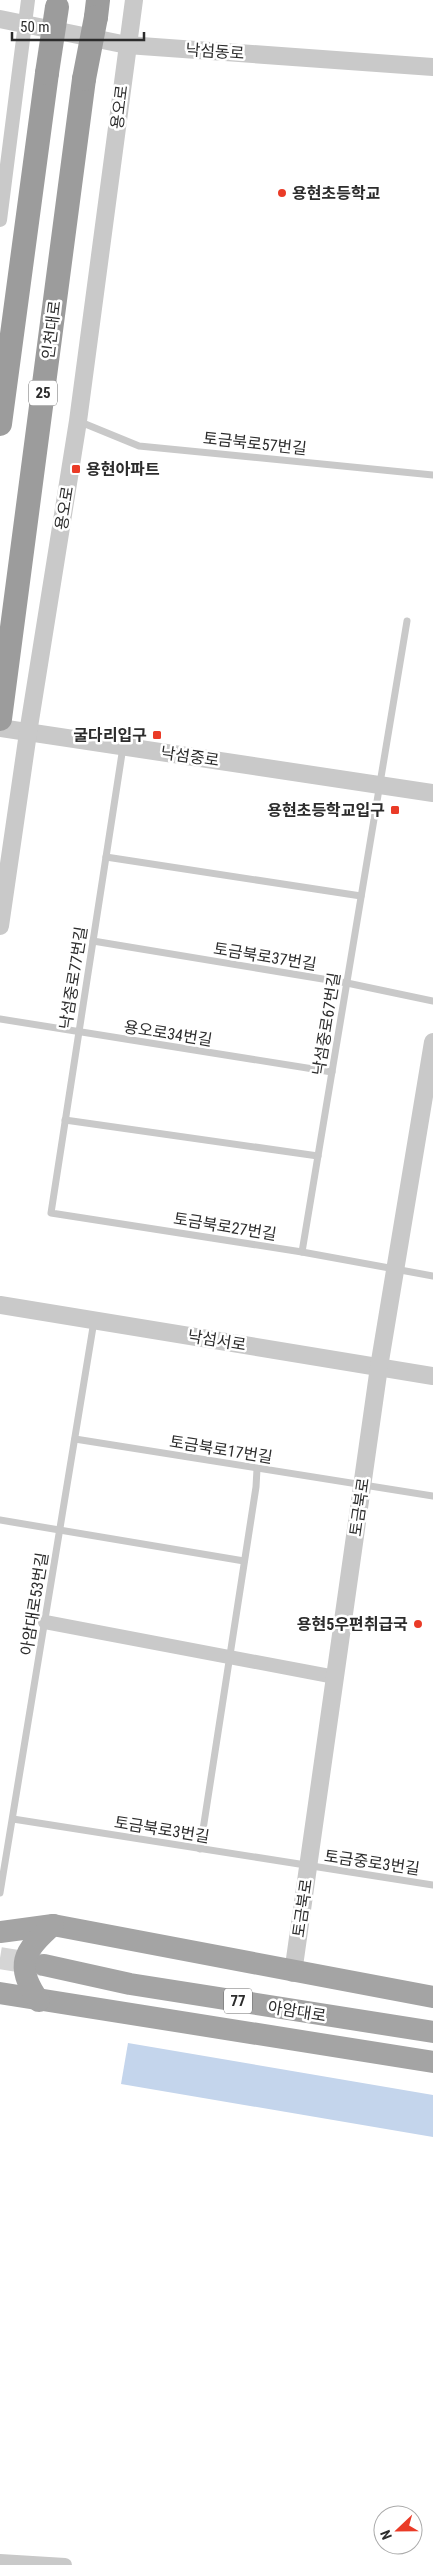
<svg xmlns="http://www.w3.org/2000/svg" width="433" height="2565" font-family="'Roboto Condensed','Noto Sans KR',sans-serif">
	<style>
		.water { fill: #c4d5ec }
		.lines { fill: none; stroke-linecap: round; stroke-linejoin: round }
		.primary-tunnel { stroke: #d5d5d5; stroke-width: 22; stroke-dasharray: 22 11; stroke-linecap: butt }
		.service { stroke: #c9c9c9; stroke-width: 7 }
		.minor { stroke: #c9c9c9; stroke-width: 14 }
		.tertiary { stroke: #c9c9c9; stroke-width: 18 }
		.primary { stroke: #a4a4a4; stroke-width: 22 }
		.trunk { stroke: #9c9c9c; stroke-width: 24 }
		.trunk-bridge { stroke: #9c9c9c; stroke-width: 24 }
		.poi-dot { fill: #ea3b27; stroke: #fff; stroke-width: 2 }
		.labels { text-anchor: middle; stroke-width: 5; stroke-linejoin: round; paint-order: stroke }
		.shield { fill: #fff; stroke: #6b6b6b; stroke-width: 1 }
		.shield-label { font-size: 15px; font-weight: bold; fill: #2c2c2c }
		.street-label { font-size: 16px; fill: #2c2c2c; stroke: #fff }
		.poi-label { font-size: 16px; font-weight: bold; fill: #2c2c2c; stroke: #fff; text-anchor: end }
	</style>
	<rect width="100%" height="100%" fill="#fff"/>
	<path class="water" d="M 128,2043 L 433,2095 L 433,2137 L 121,2084 Z"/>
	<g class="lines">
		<path class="primary-tunnel" d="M 0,1958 L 43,1965"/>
		<g class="service">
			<path d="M 78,421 L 139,446 L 433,475"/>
			<path d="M 123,747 L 51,1213 L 302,1252 L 433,1276"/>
			<path d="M 106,857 L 361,896"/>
			<path d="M 93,941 L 347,983 L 433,1001"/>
			<path d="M 0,1019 L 332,1072"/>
			<path d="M 65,1120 L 318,1156"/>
			<path d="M 302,1252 L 407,621"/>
			<path d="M 75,1439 L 433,1496"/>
			<path d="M 0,1520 L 244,1561"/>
			<path d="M 13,1819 L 433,1885"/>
			<path d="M 200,1849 L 256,1487 L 257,1469"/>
			<path d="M 0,1893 L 94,1321"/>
		</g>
		<g class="minor">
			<path d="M 0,220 L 28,0"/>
			<path d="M 45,1622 L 335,1677"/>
			<path d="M 0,2561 L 65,2565"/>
		</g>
		<g class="tertiary">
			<path d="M 0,19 L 127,45 L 433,67"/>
			<path d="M 0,728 L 433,793"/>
			<path d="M 0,926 L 28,733 L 78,421 L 134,0"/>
			<path d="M 0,1305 L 433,1376"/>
			<path d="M 293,1973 L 379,1367 L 433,1042"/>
		</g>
		<g class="primary">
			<path d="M 0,1932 L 53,1925 L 433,1997"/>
			<path d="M 44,1965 L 130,1984 L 433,2032"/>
			<path d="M 0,1993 L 433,2062"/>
			<path d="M 39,2001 C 14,1966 23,1951 53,1925"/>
		</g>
		<g class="trunk">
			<path d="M 96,17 L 98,0"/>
			<path d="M 0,424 L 47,73"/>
			<path d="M 0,719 L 84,79"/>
		</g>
		<g class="trunk-bridge">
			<path d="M 47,73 L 57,7"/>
			<path d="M 84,79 L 96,17"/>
		</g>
	</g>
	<g class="poi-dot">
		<circle cx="282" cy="193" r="5"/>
		<rect x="71" y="464" width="10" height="10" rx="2.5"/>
		<rect x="152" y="730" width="10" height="10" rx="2.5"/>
		<rect x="390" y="805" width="10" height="10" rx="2.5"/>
		<circle cx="418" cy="1624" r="5"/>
	</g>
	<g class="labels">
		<g class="shield">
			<rect x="29" y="380.5" width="28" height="25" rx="4"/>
			<rect x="224" y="1988.5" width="28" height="25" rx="4"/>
		</g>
		<g class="shield-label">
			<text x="43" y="398">25</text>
			<text x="238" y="2006">77</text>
		</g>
		<g class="street-label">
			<text transform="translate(215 51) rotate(4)" y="6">낙섬동로</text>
			<text transform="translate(119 107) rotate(-83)" y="6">용오로</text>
			<text transform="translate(51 330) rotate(-83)" y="6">인천대로</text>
			<text transform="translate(255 443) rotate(6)" y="6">토금북로57번길</text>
			<text transform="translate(64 508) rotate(-81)" y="6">용오로</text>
			<text transform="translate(190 756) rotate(8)" y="6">낙섬중로</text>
			<text transform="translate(265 956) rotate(9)" y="6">토금북로37번길</text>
			<text transform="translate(73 978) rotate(-81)" y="6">낙섬중로77번길</text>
			<text transform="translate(326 1024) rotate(-81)" y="6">낙섬중로67번길</text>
			<text transform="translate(168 1033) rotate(9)" y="6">용오로34번길</text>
			<text transform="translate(225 1226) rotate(9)" y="6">토금북로27번길</text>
			<text transform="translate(217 1340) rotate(9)" y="6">낙섬서로</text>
			<text transform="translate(221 1449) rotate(9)" y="6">토금북로17번길</text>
			<text transform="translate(359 1507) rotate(-82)" y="6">토금북로</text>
			<text transform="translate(34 1604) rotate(-81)" y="6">아암대로53번길</text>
			<text transform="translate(162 1829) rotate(9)" y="6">토금북로3번길</text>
			<text transform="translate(372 1862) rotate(8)" y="6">토금중로3번길</text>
			<text transform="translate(302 1908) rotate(-82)" y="6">토금북로</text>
			<text transform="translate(297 2011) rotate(9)" y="6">아암대로</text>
		</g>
		<g class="poi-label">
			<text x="292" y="199" text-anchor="start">용현초등학교</text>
			<text x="86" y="475" text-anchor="start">용현아파트</text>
			<text x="147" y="741">굴다리입구</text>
			<text x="385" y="816">용현초등학교입구</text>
			<text x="408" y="1630">용현5우편취급국</text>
		</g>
	</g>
	<g transform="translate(398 2530) rotate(248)"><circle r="24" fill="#ffffff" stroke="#ababab"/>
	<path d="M0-4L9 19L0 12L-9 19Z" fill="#ea3b27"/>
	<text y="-8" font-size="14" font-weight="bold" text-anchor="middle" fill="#2c2c2c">N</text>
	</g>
	<path d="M12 32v8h132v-8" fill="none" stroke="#2c2c2c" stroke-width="2.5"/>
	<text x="20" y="32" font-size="15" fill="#2c2c2c" stroke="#ffffff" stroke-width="4" paint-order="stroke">50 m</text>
</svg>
